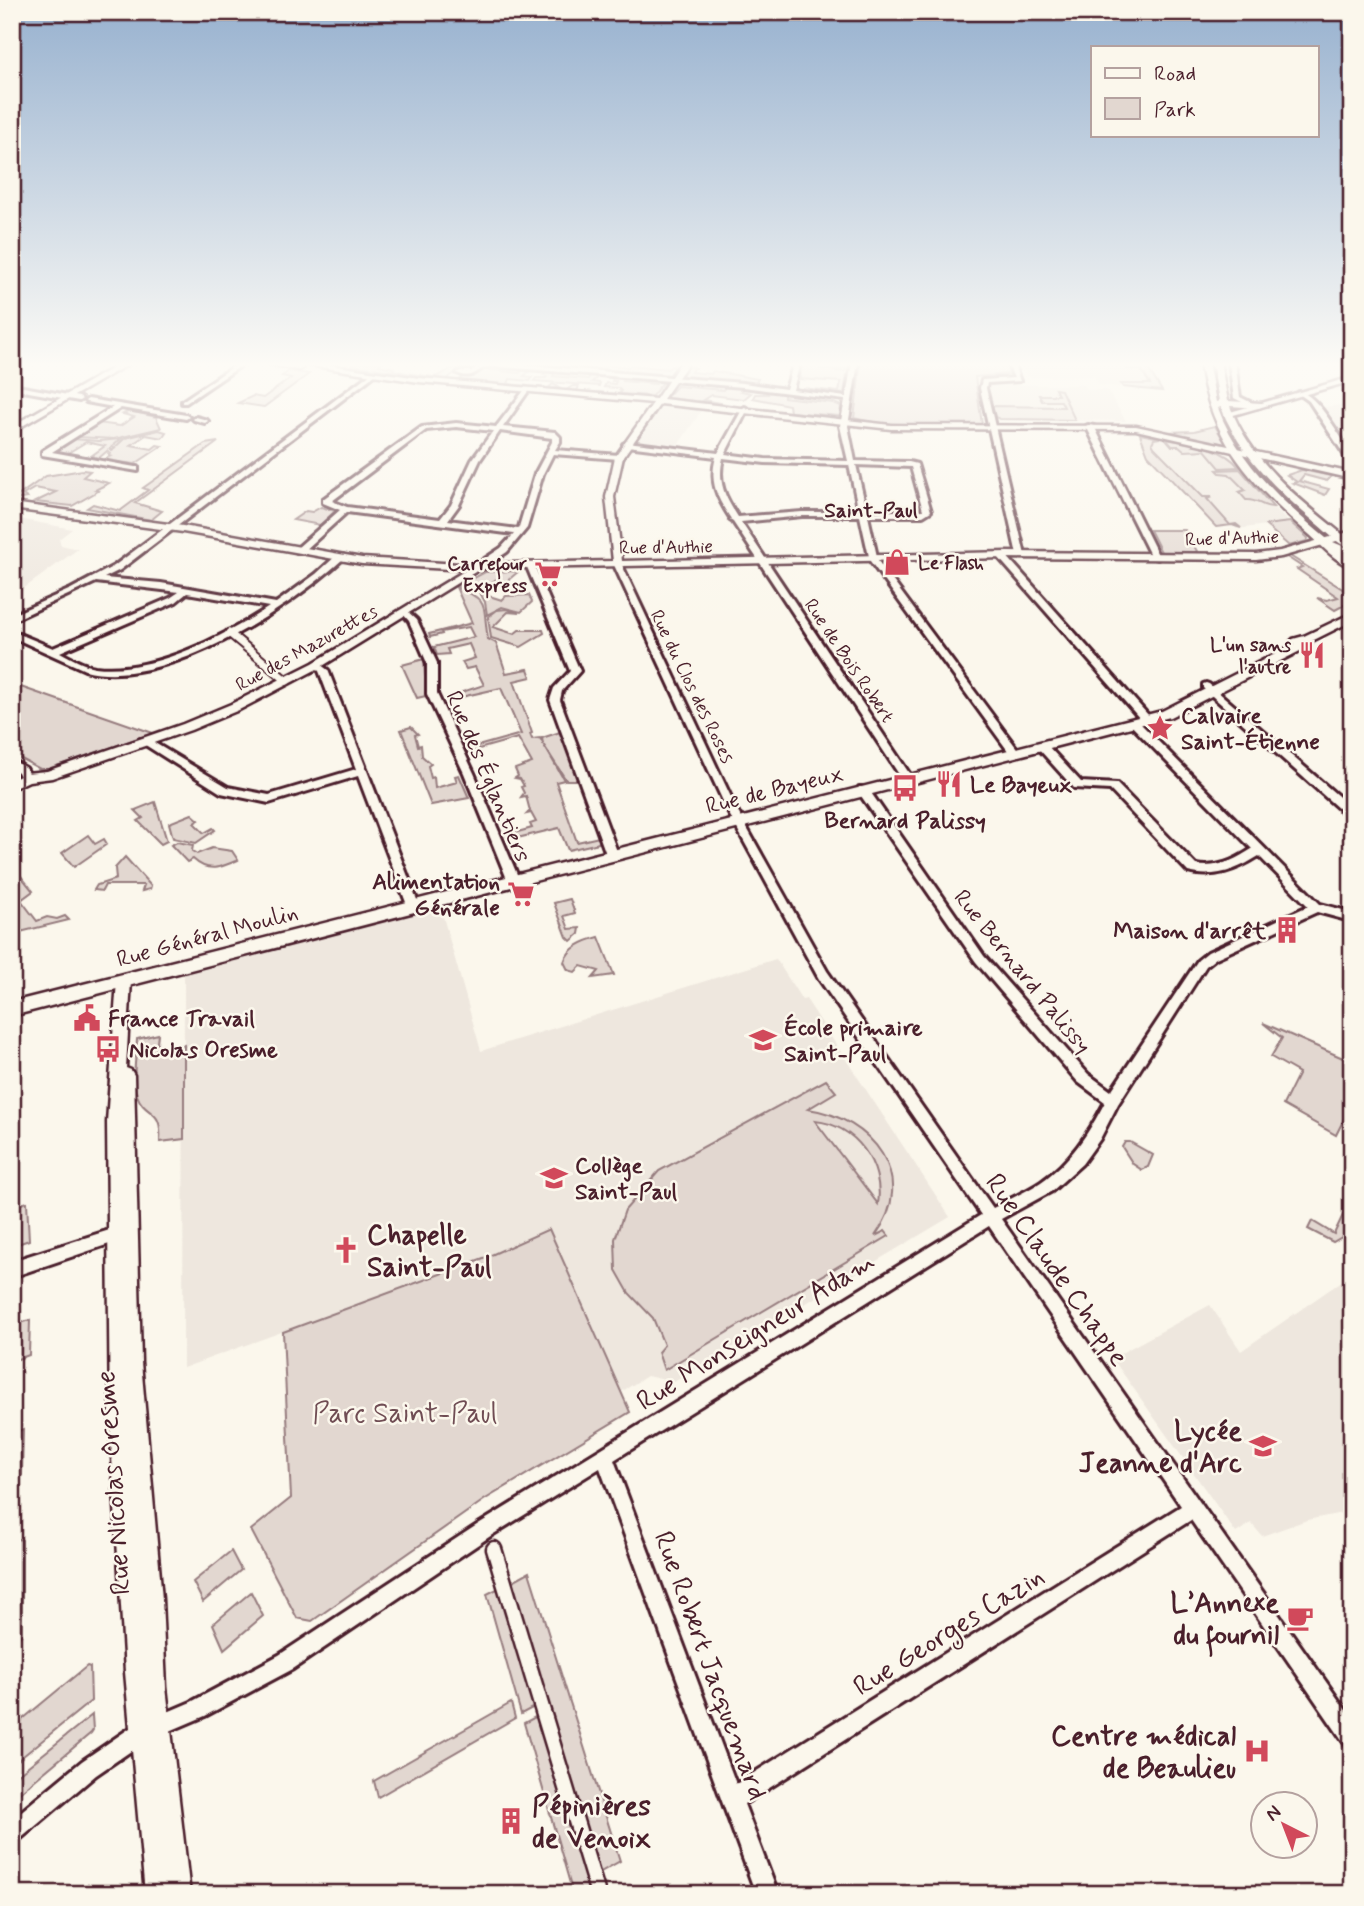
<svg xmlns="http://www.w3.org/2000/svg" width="1364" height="1906" font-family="Mynerve,sans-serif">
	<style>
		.built { fill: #eee7de }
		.green { fill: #e2d7d0; stroke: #967b7e; stroke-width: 2; fill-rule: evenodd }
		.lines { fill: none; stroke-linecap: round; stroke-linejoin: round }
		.pedestrian-far1-casing { stroke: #4a1f2b; stroke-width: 11 }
		.pedestrian-casing { stroke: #4a1f2b; stroke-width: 19 }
		.minor-casing { stroke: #4a1f2b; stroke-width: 6 }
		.tertiary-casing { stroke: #4a1f2b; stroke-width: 5 }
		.secondary-casing { stroke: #4a1f2b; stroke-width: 5 }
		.pedestrian-far1 { stroke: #fbf7ec; stroke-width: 7 }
		.pedestrian { stroke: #fbf7ec; stroke-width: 14 }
		.minor { fill: #fbf7ec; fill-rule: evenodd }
		.tertiary { fill: #fbf7ec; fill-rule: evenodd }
		.secondary { fill: #fbf7ec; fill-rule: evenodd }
		.labels { text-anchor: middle; stroke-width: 5; stroke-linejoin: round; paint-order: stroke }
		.far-street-label { font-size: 19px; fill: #4a1f2b; stroke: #fbf7ec }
		.far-poi-label { font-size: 19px; font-weight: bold; fill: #4a1f2b; stroke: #fbf7ec; text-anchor: end }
		.far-quarter-label { font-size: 21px; font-weight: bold; fill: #4a1f2b; stroke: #fbf7ec }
		.poi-label { font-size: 23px; font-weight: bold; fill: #4a1f2b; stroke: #fbf7ec; text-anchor: start }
		.street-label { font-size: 23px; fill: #4a1f2b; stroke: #fbf7ec }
		.near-poi-label { font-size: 28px; font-weight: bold; fill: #4a1f2b; stroke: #fbf7ec; text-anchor: end }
		.near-street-label { font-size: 28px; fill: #4a1f2b; stroke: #fbf7ec }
		.near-park-label { font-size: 28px; fill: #704d54; stroke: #fbf7ec }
	</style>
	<rect width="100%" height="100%" fill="#fbf7ec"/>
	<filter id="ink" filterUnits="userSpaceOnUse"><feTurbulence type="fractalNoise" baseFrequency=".0143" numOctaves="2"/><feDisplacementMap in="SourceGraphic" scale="14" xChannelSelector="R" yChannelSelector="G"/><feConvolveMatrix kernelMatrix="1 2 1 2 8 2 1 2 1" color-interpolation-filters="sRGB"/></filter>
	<g filter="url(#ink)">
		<g class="built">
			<path d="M 1021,362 L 1144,362 L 1162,391 L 1099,385 L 1094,376 L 1027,377 Z"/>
			<path d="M 992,385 L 1085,385 L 1087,390 L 1107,390 L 1126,421 L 1000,419 L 995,417 L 992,406 L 989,387 Z"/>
			<path d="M 1352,404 L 1352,451 L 1322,407 Z"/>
			<path d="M 664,405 L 702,410 L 676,448 L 636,442 L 660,407 Z"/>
			<path d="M 1140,434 L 1218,451 L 1288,522 L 1237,529 L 1232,525 L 1216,527 L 1148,455 Z"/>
			<path d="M 14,518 L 72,529 L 59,539 L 61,545 L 78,549 L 12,597 Z"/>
			<path d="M 440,906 L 481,1051 L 776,959 L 802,1000 L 806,999 L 950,1217 L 674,1382 L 647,1376 L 621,1392 L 549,1229 L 489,1256 L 183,1368 L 184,973 Z"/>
			<path d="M 1352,1274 L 1352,1511 L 1307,1520 L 1262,1536 L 1251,1523 L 1236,1533 L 1112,1358 L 1210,1305 L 1241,1351 Z"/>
		</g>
		<g class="green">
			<path d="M 358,362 L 382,362 L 379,365 L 394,368 L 393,370 C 405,372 420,378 433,377 C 444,376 451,365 463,366 L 447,379 L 350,365 Z"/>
			<path d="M 609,362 L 611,362 L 609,365 L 628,367 L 631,365 L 668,369 L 671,366 L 675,367 L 668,377 L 601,371 Z"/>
			<path d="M 819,362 L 833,365 L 826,365 L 835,366 L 837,362 L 849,362 L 844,393 C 833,397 813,394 802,388 L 839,392 L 841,382 L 800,379 L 802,364 L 821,365 L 820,369 L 844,372 L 846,368 L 843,366 L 842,370 L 823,368 L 824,364 Z"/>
			<path d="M 861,362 L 1004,362 L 1009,374 L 975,377 L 982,424 L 908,424 L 876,423 L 854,418 Z"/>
			<path d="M 1122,362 L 1144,362 L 1162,391 L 1123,387 L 1121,384 L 1150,384 L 1141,370 L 1127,369 Z"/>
			<path d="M 688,366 L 697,368 L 693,368 L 691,372 L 711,374 L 713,371 L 758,379 L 755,384 L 680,378 Z"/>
			<path d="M 484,369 L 519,373 L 524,369 L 532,369 L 524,376 L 532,377 L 530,381 L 510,379 L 508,384 L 548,388 L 553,384 L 559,387 C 548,393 473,384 459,380 C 466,372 477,377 484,369 Z"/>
			<path d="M 289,371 L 309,374 L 264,407 L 238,403 L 253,396 L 263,398 L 291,378 L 282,376 Z"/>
			<path d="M 546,371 L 555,371 L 553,376 L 588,379 L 591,374 L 600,375 L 592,382 L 600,383 L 599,386 L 534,381 L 536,378 L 546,378 L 547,376 L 543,375 Z"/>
			<path d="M 614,376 L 624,378 L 623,381 L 656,384 L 659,380 L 665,380 L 652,396 L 566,390 L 573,386 L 579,386 L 577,391 L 619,394 L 621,391 L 618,388 L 604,387 L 606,383 L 615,384 L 616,381 L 612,381 Z"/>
			<path d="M 727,385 L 745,387 L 741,391 L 751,393 L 744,399 L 711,395 L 703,400 L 732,405 L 666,398 L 677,386 L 723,390 Z"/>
			<path d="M 1055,389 L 1061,390 L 1075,420 L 1000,419 L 995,417 L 992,406 L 1064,407 L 1061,401 L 1042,401 L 1039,395 L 1058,395 Z"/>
			<path d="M 766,390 L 784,392 L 784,397 L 834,403 L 841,406 L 840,416 L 790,412 L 789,405 L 753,398 L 755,394 L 768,394 Z"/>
			<path d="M 130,411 L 156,417 L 161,428 L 114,439 L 76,437 L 98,423 L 120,426 L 134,417 L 123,414 Z"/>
			<path d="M 1215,426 L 1226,444 L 1167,434 L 1167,432 L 1194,431 Z"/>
			<path d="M 159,430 L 166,432 L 162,438 L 146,435 L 131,445 L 152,449 L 157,445 L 162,446 L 135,464 L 103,460 L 111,456 L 108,454 L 125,438 Z"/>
			<path d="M 1140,434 L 1160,438 L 1154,439 L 1152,443 L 1154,447 L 1203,497 L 1212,497 L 1207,499 L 1230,525 L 1236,524 L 1241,528 L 1232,525 L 1216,527 L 1148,455 Z"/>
			<path d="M 72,439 L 99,441 L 121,439 L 99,458 L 91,456 L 105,446 L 86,442 L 66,454 L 57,452 L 56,449 Z"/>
			<path d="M 1166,439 C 1192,444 1222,446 1239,467 L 1220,468 L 1205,450 L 1185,451 L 1179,446 L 1172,446 Z"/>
			<path d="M 218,442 L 135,503 L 162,511 L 151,520 L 87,508 L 93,504 L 120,511 L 148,490 L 143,488 L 205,444 Z"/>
			<path d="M 1240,469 L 1273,507 C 1262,507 1257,499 1246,500 L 1239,492 L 1245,490 L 1229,474 L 1220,473 L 1217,470 Z"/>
			<path d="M 83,470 L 90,471 L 83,477 L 109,483 L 95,490 L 98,491 L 72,506 L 35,502 L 56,492 L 35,488 L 23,495 L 27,498 L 12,500 L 46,476 Z"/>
			<path d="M 1302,470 L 1331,476 L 1327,481 L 1304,475 L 1299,481 L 1329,489 L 1325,495 L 1293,483 L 1297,482 L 1287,475 Z"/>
			<path d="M 321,507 L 335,511 L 320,525 L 293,520 L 306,511 L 312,512 Z"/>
			<path d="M 1290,522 L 1308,538 L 1307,541 L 1289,546 L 1265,525 Z"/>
			<path d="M 1150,530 L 1185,530 L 1198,553 L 1161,552 Z"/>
			<path d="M 1290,556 L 1352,595 L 1352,601 L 1335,610 L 1317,598 L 1327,600 L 1338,597 L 1297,569 L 1302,567 L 1287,557 Z"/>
			<path d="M 519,571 L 506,582 L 496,579 L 484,589 L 473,585 L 470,590 L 459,586 L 485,572 Z"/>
			<path d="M 456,587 C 491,601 482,605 488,639 L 496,643 L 506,673 L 528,669 L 531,677 L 514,681 L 532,733 L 530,734 L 532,739 L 540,738 L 564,780 L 556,782 L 577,842 L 599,837 L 599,843 L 568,850 L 559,828 L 509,840 L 507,835 L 532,828 L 530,824 L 536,822 L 531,813 L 527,814 L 530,811 L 526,796 L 521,797 L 524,793 L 521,787 L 524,786 L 520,779 L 515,778 L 518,776 L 515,769 L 532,763 L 518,738 L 468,752 L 467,749 L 521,734 L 501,688 L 461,697 L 459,693 L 484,685 L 475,667 L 466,669 L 462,662 L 475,658 L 469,644 L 447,649 L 449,654 L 437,655 L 434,647 L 474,637 L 469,627 L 441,632 L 442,634 L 430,637 L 429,634 L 472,623 Z"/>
			<path d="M 480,593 L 502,600 L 506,596 L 529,595 L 532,602 L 521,612 L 502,607 L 487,615 L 485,602 Z"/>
			<path d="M 507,609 L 519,613 L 508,612 L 493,627 L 514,634 L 519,630 L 543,630 L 544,633 L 521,647 L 491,638 L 488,617 L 497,610 Z"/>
			<path d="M 424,659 L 426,696 L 417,698 L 402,665 Z"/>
			<path d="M 12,684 L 153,733 L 48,769 L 40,769 L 12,754 Z"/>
			<path d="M 411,727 L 418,734 L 415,735 L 418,746 L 421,745 L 422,756 L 431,764 L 428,766 L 431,778 L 434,777 L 435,788 L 457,782 L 455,776 L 459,775 L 469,798 L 431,805 L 401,730 Z"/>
			<path d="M 560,732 L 578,780 L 566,780 L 543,744 L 542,738 Z"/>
			<path d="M 155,802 L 167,841 L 161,844 L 138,821 L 143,818 L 135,810 Z"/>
			<path d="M 192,814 L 199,820 L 194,823 L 204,833 L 213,828 L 215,830 L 196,843 L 173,838 L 169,823 Z"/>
			<path d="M 88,835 L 95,844 L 104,839 L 107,844 L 74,867 L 62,853 Z"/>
			<path d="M 177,842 L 193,845 L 192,851 L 197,854 L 212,848 L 232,851 L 238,860 C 220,868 208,873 193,859 L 187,862 L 171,845 Z"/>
			<path d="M 125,857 L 151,886 L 150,889 L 142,891 L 144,885 L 105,885 L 102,891 L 94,890 L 97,885 L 116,879 L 115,868 Z"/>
			<path d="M 12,865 L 33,891 L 21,900 L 37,921 L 47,917 L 57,919 L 65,916 L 69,920 L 12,934 L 16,887 Z"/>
			<path d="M 570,899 L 575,913 L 564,916 L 569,929 L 580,928 L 579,934 L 571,941 L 567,937 L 554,903 Z"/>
			<path d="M 599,937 L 614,975 L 593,978 L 599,971 L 581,966 L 575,972 L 568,970 L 564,962 C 569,947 584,941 599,937 Z"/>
			<path d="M 1263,1023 L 1352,1062 L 1352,1103 L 1336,1135 L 1283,1105 L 1299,1073 L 1271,1057 L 1282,1038 Z"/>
			<path d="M 158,1034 L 156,1051 L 184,1045 L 184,1139 L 160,1142 C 163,1106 145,1118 137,1095 C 132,1078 136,1057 137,1039 Z"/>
			<path d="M 826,1080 L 836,1092 L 808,1109 C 872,1118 919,1177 875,1236 L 885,1231 L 889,1236 L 664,1370 L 658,1352 L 664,1345 L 653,1318 L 629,1293 L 616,1270 L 615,1239 L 625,1210 L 659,1171 ZM 815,1121 C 856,1125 884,1165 878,1204 Z"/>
			<path d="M 1125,1142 L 1130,1142 L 1153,1155 L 1148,1167 L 1142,1170 L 1133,1164 L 1122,1147 Z"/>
			<path d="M 1352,1196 L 1352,1231 L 1333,1242 L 1308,1229 L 1312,1221 L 1334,1234 Z"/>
			<path d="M 27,1202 L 29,1240 L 12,1246 L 12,1207 Z"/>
			<path d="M 549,1229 L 630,1412 L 484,1500 L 312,1621 L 297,1618 L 251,1530 L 291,1498 L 283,1332 L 489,1256 Z"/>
			<path d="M 30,1320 L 29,1355 L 12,1361 L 12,1326 Z"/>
			<path d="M 23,1429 L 22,1475 L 12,1479 L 12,1434 Z"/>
			<path d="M 19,1539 L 22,1540 L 22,1634 L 12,1645 L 12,1542 Z"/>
			<path d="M 231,1551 L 241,1570 L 203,1602 L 193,1582 Z"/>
			<path d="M 529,1572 L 620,1861 L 597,1874 L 509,1583 Z"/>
			<path d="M 501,1587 L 536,1706 L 521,1714 L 487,1594 Z"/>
			<path d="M 251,1592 L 263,1616 L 224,1649 L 213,1624 Z"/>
			<path d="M 87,1666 L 90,1667 L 91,1701 L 12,1765 L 12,1728 Z"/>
			<path d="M 511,1703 L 515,1718 L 378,1797 L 374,1781 Z"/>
			<path d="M 92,1715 L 93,1730 L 91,1733 L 12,1799 L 12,1779 Z"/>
			<path d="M 539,1715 L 592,1894 L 573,1894 L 524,1723 Z"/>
		</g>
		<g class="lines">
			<defs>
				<path id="pedestrian-far1" d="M 229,633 L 287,681"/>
				<path id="pedestrian" d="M 494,1549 L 598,1894"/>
				<g id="minor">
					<path d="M 491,362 L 743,383 L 786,389 L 794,362 L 800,362 L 793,390 L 846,397 L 852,362 L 858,362 L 848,426 L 855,461 L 909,462 L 917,464 L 931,511 L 923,516 L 868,516 L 878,561 L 1019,751 L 1019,755 L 1011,755 L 870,561 L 860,516 L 802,516 L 741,522 L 913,779 L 908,783 L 904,782 L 733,522 L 730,520 L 731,519 C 717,498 709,482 716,457 L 627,446 L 623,444 L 627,442 L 718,453 L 743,408 L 745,407 L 748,409 L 725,454 L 765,459 L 848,461 L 840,426 L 845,400 L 743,387 L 490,366 C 476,368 475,381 457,373 L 460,371 L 472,371 L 481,364 ZM 723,458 L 765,463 L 849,465 L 859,512 L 802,512 L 738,517 C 725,497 717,482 723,458 ZM 856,465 L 911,467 L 923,510 L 867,512 Z"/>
					<path d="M 1007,362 L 1013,362 L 1020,381 L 987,383 L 986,388 L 1025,555 L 1021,557 L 1017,555 L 980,388 L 982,380 L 1014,378 Z"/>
					<path d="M 1229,362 L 1235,362 L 1240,397 L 1252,403 L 1252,405 L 1248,405 L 1234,398 Z"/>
					<path d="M 237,364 L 242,365 L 186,403 L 182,403 L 182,401 Z"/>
					<path d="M 371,373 L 376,374 L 120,570 L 104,578 L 161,583 L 276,603 L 316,574 L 337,555 L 343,555 L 343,559 C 287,610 165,690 85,670 L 12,637 L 12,631 L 53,648 L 170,598 L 179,592 L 96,582 L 12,621 L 12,615 L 71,589 L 114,566 ZM 187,593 L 269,607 C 223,637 152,674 95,667 C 83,665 71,658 60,652 L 176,602 Z"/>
					<path d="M 12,385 L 79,397 L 82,399 L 79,401 L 12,389 Z"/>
					<path d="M 526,388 L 529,390 L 503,427 L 555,432 L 560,437 L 560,442 L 555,450 L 619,455 L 623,457 L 619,459 L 553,454 L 543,474 L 527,528 L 507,552 L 480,570 L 474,570 L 474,566 L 501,548 L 514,534 L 347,512 L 303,552 L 297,552 L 297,548 L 340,510 L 323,503 L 323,499 L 422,427 L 456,423 L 496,427 ZM 456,427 L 493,431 L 472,460 L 451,505 L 440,519 L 347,507 L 332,501 L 426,430 ZM 500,431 L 552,438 L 552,442 L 535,474 L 519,527 L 518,529 L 448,520 L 459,505 L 480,460 Z"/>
					<path d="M 1299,392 C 1317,393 1341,439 1352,454 L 1352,462 L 1349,462 L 1309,401 L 1299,394 Z"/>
					<path d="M 88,399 L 186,415 L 189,417 L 186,419 L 121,408 L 52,452 L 135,467 L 138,467 L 138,471 L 42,455 L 42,451 L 113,407 L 86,402 L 85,401 Z"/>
					<path d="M 196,417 L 207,420 L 208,421 L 205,423 L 194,420 L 193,419 Z"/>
					<path d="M 1088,425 L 1094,426 L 1159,557 L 1158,559 L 1151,557 L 1086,426 Z"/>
					<path d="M 998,553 L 1004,553 L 1149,716 L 1149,720 L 1141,720 L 998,557 Z"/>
					<path d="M 615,563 L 622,565 L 738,812 L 827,971 L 993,1208 C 1009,1199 1026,1192 1041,1182 C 1070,1162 1089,1133 1105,1102 L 1078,1082 L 976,962 L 859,793 L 858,790 L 859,787 L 867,787 L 984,956 L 1088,1074 L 1111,1091 L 1198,960 L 1208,952 L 1308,906 L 1259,856 C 1237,870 1214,879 1188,872 L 1110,790 L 1074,788 L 1038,748 L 1038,744 L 1046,744 L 1081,782 L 1117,784 L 1196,865 C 1217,869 1235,860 1252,849 L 1128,722 L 1129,720 L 1137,720 L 1320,904 L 1347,911 L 1349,914 L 1347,917 L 1343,919 L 1317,912 L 1216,958 L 1206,966 L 1118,1104 L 1100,1139 L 1082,1164 L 1052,1191 L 1001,1219 L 1352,1719 L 1352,1747 L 1345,1744 L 1191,1520 L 744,1804 L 778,1894 L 756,1894 L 600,1468 L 492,1535 L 293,1669 L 205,1716 L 144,1742 L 96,1775 L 19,1840 L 12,1843 L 12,1819 L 82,1761 L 130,1728 L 191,1702 L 279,1655 L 480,1523 L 981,1215 L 819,979 L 728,812 L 614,565 ZM 989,1226 L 1181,1506 L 736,1784 L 614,1460 Z"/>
					<path d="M 531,564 L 535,567 L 580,671 L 562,691 L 560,700 L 618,854 L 612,858 L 606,854 L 550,700 L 554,688 L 570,671 L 527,567 Z"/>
					<path d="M 405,609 L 417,620 L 437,663 L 437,694 L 474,773 L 519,879 L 517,882 L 513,883 L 507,879 L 464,773 L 427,694 L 427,663 L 409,621 L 401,612 Z"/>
					<path d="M 317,662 L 328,670 L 419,905 L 417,908 L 409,908 L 407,905 L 358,776 L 269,803 L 221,793 L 139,741 L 140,739 L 148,739 L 228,787 L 269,795 L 356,769 L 319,671 L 312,665 Z"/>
					<path d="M 1206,683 L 1209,684 L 1352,808 L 1352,818 L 1348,817 L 1203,688 L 1203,684 Z"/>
					<path d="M 12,760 L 26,768 L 31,777 L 30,780 L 22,780 L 18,772 L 12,768 Z"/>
					<path d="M 122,1226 L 127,1228 L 130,1233 L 127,1238 L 12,1277 L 12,1261 Z"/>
				</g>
				<g id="tertiary">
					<path d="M 123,362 L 132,362 L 12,432 L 12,426 Z"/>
					<path d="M 257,362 L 276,362 L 303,368 L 299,370 Z"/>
					<path d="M 287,362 L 308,362 L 419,378 L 656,399 L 681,362 L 689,362 L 663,399 L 891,425 L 1136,426 L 1352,473 L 1352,479 L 1136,430 L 891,429 L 660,404 L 623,457 L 614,497 L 622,561 L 1007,552 L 1256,554 L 1280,551 L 1352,531 L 1352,537 L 1333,542 L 1352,550 L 1352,556 L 1323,545 L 1281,557 L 1256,560 L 1007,558 L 480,569 L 321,667 L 239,710 L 191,730 L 52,778 L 29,781 L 12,789 L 12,780 L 26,773 L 47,771 L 183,724 L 231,704 L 313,663 L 466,570 L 362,564 L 183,532 L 12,509 L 12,503 L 183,526 L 362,558 L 459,564 L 613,561 L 606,497 L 615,457 L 653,403 L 419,382 Z"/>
					<path d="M 1352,377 L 1352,381 L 1230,416 L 1223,414 Z"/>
					<path d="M 124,974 L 129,976 L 131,980 L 126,1068 L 131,1070 L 134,1075 L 141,1362 L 162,1599 L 166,1687 L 190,1894 L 145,1894 L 125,1672 L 110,1424 L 107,1122 L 117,980 L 119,976 Z"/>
				</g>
				<g id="secondary">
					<path d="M 1200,362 L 1208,362 L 1216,402 L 1219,401 L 1212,362 L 1220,362 L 1228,401 L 1261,403 L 1261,407 L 1258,408 L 1230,406 C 1251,464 1305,504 1352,542 L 1352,550 C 1339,545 1328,533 1317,524 C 1279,492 1239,455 1221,407 L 1218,408 C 1242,472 1300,517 1352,559 L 1352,568 C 1336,562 1322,546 1310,535 C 1252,485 1210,440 1200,362 Z"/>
					<path d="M 1352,613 L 1352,621 L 1312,641 L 1310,646 L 1170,717 L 12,1016 L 12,1002 L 1162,711 L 1295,644 L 1291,641 L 1293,639 L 1304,636 Z"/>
				</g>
			</defs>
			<use href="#pedestrian-far1" class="pedestrian-far1-casing"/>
			<use href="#pedestrian" class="pedestrian-casing"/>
			<use href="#minor" class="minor-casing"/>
			<use href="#tertiary" class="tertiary-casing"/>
			<use href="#secondary" class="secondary-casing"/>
			<use href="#pedestrian-far1" class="pedestrian-far1"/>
			<use href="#pedestrian" class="pedestrian"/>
			<use href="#minor" class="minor"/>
			<use href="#tertiary" class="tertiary"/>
			<use href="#secondary" class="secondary"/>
		</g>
	</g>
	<linearGradient id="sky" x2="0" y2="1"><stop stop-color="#97b1cf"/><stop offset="0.58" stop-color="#fdfbf6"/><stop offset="1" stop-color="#fdfbf6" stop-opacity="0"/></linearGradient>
	<rect width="1364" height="629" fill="url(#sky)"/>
	<defs>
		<symbol id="shop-bare" viewBox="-9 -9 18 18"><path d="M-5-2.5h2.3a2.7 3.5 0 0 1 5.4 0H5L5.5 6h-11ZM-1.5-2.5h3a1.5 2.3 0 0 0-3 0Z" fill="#d1495b" stroke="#fbf7ec" stroke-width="2.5" paint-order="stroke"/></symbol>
		<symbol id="supermarket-bare" viewBox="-9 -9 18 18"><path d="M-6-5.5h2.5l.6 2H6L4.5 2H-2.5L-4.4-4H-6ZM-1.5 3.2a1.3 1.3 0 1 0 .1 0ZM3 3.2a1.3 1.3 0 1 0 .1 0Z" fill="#d1495b" stroke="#fbf7ec" stroke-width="2.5" paint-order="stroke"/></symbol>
		<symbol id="restaurant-bare" viewBox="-9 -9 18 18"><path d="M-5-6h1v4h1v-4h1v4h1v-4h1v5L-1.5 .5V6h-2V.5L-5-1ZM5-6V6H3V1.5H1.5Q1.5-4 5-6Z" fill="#d1495b" stroke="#fbf7ec" stroke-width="2.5" paint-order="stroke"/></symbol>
		<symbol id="sight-bare" viewBox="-9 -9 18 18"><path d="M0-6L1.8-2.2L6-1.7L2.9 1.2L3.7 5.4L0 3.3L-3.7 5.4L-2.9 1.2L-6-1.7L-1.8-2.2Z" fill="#d1495b" stroke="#fbf7ec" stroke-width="2.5" paint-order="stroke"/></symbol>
		<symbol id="bus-bare" viewBox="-9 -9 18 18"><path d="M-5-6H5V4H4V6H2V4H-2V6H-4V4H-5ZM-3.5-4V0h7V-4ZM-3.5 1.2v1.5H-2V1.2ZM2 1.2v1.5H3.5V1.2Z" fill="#d1495b" stroke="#fbf7ec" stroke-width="2.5" paint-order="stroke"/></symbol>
		<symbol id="building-bare" viewBox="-9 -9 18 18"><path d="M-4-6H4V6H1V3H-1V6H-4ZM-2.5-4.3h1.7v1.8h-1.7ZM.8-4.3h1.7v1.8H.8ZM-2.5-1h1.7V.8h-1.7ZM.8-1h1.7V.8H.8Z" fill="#d1495b" stroke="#fbf7ec" stroke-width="2.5" paint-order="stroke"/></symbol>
		<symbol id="civic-bare" viewBox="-9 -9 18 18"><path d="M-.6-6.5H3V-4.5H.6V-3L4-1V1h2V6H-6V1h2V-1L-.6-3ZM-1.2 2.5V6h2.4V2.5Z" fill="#d1495b" stroke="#fbf7ec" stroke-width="2.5" paint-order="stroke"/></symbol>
		<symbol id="school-bare" viewBox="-9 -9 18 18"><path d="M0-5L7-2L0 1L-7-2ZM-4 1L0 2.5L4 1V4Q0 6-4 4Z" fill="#d1495b" stroke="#fbf7ec" stroke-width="2.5" paint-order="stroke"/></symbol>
		<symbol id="church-bare" viewBox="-9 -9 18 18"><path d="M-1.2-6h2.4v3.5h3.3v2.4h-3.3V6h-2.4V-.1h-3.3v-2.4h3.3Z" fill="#d1495b" stroke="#fbf7ec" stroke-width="2.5" paint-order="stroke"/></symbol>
		<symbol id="cafe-bare" viewBox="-9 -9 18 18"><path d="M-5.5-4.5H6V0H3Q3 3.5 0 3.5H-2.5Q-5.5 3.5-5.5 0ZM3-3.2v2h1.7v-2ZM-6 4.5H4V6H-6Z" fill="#d1495b" stroke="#fbf7ec" stroke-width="2.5" paint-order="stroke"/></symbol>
		<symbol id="hospital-bare" viewBox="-9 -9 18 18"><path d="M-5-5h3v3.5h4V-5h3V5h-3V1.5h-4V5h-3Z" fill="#d1495b" stroke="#fbf7ec" stroke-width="2.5" paint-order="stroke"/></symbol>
	</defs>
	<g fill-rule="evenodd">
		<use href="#shop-bare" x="878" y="543" width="38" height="38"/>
		<use href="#supermarket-bare" x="529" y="555" width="38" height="38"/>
		<use href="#restaurant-bare" x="1293" y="636" width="38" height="38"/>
		<use href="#sight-bare" x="1141" y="709" width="38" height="38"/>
		<use href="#restaurant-bare" x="930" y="765" width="38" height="38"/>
		<use href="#bus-bare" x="886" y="769" width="38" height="38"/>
		<use href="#supermarket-bare" x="502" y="875" width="38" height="38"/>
		<use href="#building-bare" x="1268" y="911" width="38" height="38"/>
		<use href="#civic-bare" x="68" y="999" width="38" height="38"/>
		<use href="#school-bare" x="744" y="1021" width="38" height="38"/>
		<use href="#bus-bare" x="89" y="1030" width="38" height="38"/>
		<use href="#school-bare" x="535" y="1159" width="38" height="38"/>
		<use href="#church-bare" x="327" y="1231" width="38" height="38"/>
		<use href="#school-bare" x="1244" y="1427" width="38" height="38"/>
		<use href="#cafe-bare" x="1281" y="1599" width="38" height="38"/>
		<use href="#hospital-bare" x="1238" y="1732" width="38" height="38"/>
		<use href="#building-bare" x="492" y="1802" width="38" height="38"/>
	</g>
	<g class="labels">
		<g class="far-street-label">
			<text transform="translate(1232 537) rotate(-2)" y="7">Rue d'Authie</text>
			<text transform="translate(666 546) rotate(-1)" y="7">Rue d'Authie</text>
			<text transform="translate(306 647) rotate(-29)" y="7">Rue des Mazurettes</text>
			<text transform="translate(850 660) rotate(56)" y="7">Rue de Bois Robert</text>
			<text transform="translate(693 686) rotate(64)" y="7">Rue du Clos des Roses</text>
		</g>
		<g class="far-poi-label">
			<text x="918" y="569" text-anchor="start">Le Flash</text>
			<text x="527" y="570">Carrefour<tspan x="527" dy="22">Express</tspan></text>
			<text x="1291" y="651">L'un sans<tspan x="1291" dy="22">l'autre</tspan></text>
		</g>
		<g class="far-quarter-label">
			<text x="871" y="517">Saint-Paul</text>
		</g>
		<g class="poi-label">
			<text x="1181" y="723">Calvaire<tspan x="1181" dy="26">Saint-Étienne</tspan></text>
			<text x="970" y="792">Le Bayeux</text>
			<text x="905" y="828" text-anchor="middle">Bernard Palissy</text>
			<text x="500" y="889" text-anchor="end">Alimentation<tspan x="500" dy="26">Générale</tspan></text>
			<text x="1266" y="938" text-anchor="end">Maison d'arrêt</text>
			<text x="108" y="1026">France Travail</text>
			<text x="784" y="1035">École primaire<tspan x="784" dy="26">Saint-Paul</tspan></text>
			<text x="129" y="1057">Nicolas Oresme</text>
			<text x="575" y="1173">Collège<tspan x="575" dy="26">Saint-Paul</tspan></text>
		</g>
		<g class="street-label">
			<text transform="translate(489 776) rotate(67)" y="8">Rue des Églantiers</text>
			<text transform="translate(774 789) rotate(-14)" y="8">Rue de Bayeux</text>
			<text transform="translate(207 935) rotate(-15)" y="8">Rue Général Moulin</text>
			<text transform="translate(1023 971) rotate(51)" y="8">Rue Bernard Palissy</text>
		</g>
		<g class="near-poi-label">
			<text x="367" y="1244" text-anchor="start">Chapelle<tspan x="367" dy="32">Saint-Paul</tspan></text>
			<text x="1242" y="1440">Lycée<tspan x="1242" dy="32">Jeanne d'Arc</tspan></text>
			<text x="1279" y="1612">L’Annexe<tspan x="1279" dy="32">du fournil</tspan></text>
			<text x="1236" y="1745">Centre médical<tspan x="1236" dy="32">de Beaulieu</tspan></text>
			<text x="532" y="1815" text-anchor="start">Pépinières<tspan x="532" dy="32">de Venoix</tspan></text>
		</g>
		<g class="near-street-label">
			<text transform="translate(1058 1269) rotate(55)" y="10">Rue Claude Chappe</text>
			<text transform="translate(755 1330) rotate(-32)" y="10">Rue Monseigneur Adam</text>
			<text transform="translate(112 1483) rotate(-94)" y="10">Rue Nicolas Oresme</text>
			<text transform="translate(948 1630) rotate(-32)" y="10">Rue Georges Cazin</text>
			<text transform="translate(712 1665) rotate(70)" y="10">Rue Robert Jacquemard</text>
		</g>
		<g class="near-park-label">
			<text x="405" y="1422">Parc Saint-Paul</text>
		</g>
	</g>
	<rect width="1364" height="1906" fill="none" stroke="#fbf7ec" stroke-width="42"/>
	<rect x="21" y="21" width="1322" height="1864" fill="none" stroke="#4a1f2b" stroke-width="2.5" filter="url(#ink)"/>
	<rect x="1091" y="46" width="228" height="91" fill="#fbf7ec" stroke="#b4a19f" stroke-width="2"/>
	<rect x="1105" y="68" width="35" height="10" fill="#fbf7ec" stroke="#b4a19f" stroke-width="2"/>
	<text x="1154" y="80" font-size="21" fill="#4a1f2b">Road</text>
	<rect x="1105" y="98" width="35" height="21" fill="#e2d7d0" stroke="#b4a19f" stroke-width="2"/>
	<text x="1154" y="116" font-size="21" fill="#4a1f2b">Park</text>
	<g transform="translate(1284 1825) rotate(318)"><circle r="33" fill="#fbf7ec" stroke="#b4a19f" stroke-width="2"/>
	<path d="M0-5L12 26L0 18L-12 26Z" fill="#d1495b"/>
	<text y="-10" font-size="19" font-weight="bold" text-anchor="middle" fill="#4a1f2b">N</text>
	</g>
</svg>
